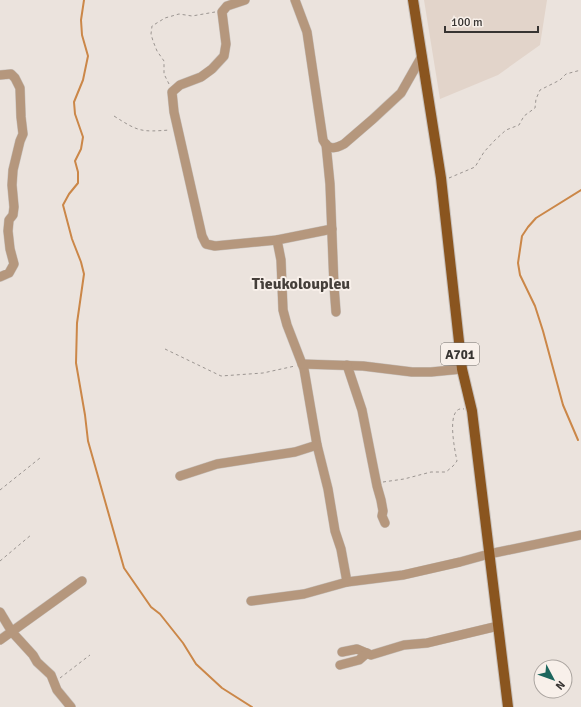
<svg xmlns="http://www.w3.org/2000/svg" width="581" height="707" font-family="Signika,sans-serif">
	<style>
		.built { fill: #e2d4ca }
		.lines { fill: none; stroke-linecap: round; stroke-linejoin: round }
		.stream { stroke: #cb8748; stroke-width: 2 }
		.minor-casing { stroke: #c7c0bb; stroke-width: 10 }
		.major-casing { stroke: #c7c0bb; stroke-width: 12 }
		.path { stroke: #9b9591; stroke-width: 1; stroke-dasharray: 3 3; stroke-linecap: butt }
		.minor { stroke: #b5977d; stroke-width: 9 }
		.major { stroke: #8a551f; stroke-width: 10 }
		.labels { text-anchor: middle; stroke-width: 4; stroke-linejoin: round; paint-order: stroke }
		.shield { fill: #f8f0ea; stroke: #716c69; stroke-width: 1 }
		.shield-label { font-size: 13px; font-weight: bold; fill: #373432 }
		.quarter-label { font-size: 16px; font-weight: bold; fill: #453f3a; stroke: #f8f0ea }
	</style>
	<rect width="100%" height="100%" fill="#ebe3dd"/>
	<path class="built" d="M 424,0 L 547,0 L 540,45 L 498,75 L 440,99 Z"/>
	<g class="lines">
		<g class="stream">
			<path d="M 84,0 L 81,20 L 82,35 L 88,56 L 83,80 L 74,102 L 75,114 L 83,137 L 81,149 L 75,161 L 78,172 L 78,183 L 69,194 L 63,205 L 72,239 L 81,262 L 84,274 L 77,323 L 76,363 L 85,415 L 88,441 L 124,568 L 151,607 L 160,614 L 183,643 L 196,664 L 222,688 L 252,707"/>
			<path d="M 578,440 L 563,405 L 543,331 L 535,306 L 520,275 L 518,263 L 522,236 L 528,227 L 536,218 L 581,190"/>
		</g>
		<defs>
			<g id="minor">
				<path d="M 245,0 L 227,6 L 222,12 L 226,44 L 224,56 L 212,69 L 201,77 L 180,85 L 172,92 L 174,112 L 202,236 L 206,244 L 215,246 L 277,240 L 332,229"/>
				<path d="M 295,0 L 307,32 L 323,140 C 328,150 335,149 344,144 L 373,119 L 401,93 L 422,56"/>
				<path d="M 0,75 L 11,74 L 15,78 L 20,88 L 21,117 L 23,134 L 20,141 L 13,170 L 12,185 L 14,207 L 13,215 L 9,220 L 8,231 L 10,249 L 14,264 L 9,273 L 0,277"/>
				<path d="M 326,144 L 330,184 L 334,286 L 336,312"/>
				<path d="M 277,240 L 281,260 L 283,310 L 287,325 L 304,369 L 317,445 L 328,489 L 335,531 L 341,549 L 347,582"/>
				<path d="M 302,364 L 363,366 L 412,372 L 431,372 L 462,369"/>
				<path d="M 347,365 L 362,410 L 377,486 L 381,500 L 383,511 L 382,516 L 385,523"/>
				<path d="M 180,476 L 217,464 L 295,452 L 317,445"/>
				<path d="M 251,601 L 304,594 L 347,582 L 403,575 L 460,562 L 489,554 L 581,535"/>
				<path d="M 0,612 L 12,632 L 33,655 L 37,662 L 51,675 L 57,690 L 71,707"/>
				<path d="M 0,640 L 82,581"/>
				<path d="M 342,652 L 357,649 L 371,655 L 404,645 L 427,643 L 498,626"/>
				<path d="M 340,665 L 359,660 L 367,653"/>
			</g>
			<path id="major" d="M 413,0 L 441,178 L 462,369 L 472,411 L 508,707"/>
		</defs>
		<use href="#minor" class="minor-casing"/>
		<use href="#major" class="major-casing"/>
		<g class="path">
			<path d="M 169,84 L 164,74 L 164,61 L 157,51 L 153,41 L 151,34 L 152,26 L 165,18 L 179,14 L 192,16 L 215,12"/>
			<path d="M 114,116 C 139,132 141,132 170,130"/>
			<path d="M 449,178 L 475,167 L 484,152 L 494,141 L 506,130 L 519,125 L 524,116 L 535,108 L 536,99 L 540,90 L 560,80 L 566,74 L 581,70"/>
			<path d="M 165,349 L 221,376 L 263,373 L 295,366"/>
			<path d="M 383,482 L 404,479 L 431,472 L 446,472 L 453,466 L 457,461 C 455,451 445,405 464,409"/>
			<path d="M 0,490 L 40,458"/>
			<path d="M 0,561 L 31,535"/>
			<path d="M 60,678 L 90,655"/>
		</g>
		<use href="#minor" class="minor"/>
		<use href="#major" class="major"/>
	</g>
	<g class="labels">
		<rect class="shield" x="441" y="343" width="38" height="22" rx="3"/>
		<g class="shield-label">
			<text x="460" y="359">A701</text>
		</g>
		<g class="quarter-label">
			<text x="301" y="289">Tieukoloupleu</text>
		</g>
	</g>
	<g transform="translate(553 679) rotate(131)"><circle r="19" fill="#f8f0ea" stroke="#aba5a0"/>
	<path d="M0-3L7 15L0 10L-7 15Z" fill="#1c665d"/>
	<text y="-6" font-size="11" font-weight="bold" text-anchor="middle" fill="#373432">N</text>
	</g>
	<path d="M445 26v6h93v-6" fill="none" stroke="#373432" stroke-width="2"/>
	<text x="451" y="26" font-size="12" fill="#373432" stroke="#f8f0ea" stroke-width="3" paint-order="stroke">100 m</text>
</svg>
